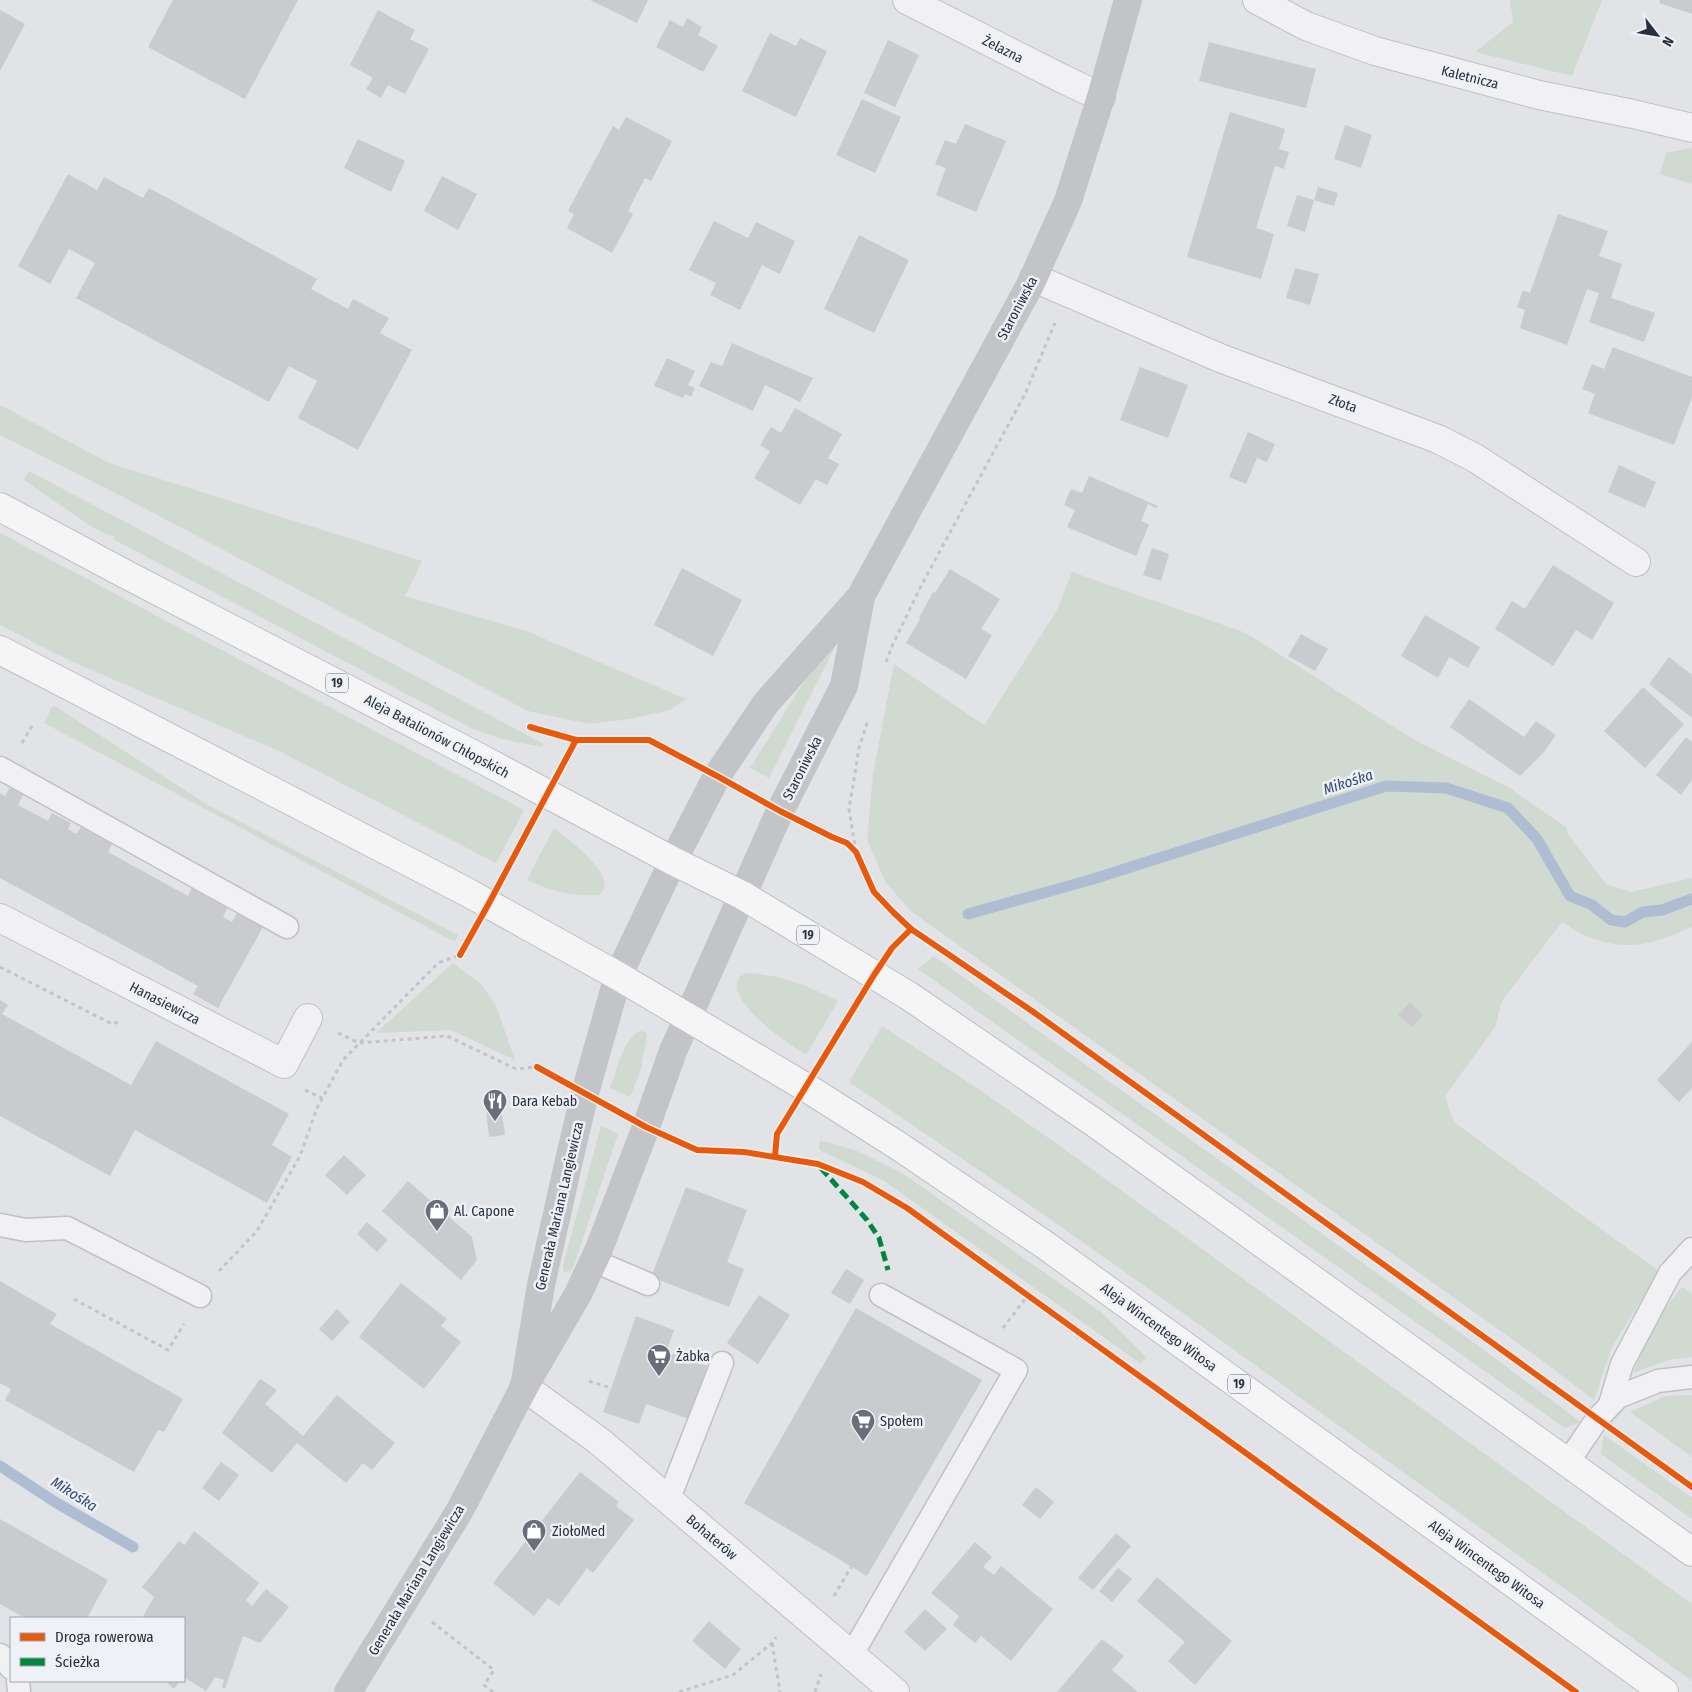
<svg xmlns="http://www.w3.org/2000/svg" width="1692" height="1692" font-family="'Fira Sans Condensed',sans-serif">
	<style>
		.green { fill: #d0dad1 }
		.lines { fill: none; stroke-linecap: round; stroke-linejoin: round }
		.stream { stroke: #afbdd2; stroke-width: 11 }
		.building { fill: #c9cbce }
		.lane-casing { stroke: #bfc1c4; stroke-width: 25 }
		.street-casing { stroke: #bfc1c4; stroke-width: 30 }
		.primary-casing { stroke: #bdc0c4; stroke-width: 30 }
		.path { stroke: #c3c4ca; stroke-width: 3; stroke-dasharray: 4 4; stroke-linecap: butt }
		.lane { stroke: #f1f1f3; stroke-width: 22 }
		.street { stroke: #f1f1f3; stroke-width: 28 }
		.secondary { stroke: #c2c4c8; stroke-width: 28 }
		.primary { stroke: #f5f5f6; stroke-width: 28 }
		.quiet { stroke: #00873e; stroke-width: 5; stroke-dasharray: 10 5; stroke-linecap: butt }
		.cycleway-casing { stroke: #eef1f6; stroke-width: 9 }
		.cycleway { stroke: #e8590c; stroke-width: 6 }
		.labels { text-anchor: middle; stroke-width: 5; stroke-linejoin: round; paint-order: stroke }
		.shield { fill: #eef1f6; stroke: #636976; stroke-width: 1 }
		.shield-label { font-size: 12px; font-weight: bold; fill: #282f3f }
		.street-label { font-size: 14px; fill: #282f3f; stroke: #eef1f6 }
		.poi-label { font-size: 14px; fill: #282f3f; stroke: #eef1f6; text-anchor: start }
		.water-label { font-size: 15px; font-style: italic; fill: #324a73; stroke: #eef1f6 }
	</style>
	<rect width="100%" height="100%" fill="#e1e3e6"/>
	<g class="green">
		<path d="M 1510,0 L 1602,0 L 1572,76 L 1475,52 L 1513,22 Z"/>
		<path d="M 1692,148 L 1692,184 L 1660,174 L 1666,153 Z"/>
		<path d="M 0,405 L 109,463 L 422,561 L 405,596 L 526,631 L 686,699 L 670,710 L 630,719 L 589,724 L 528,711 L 127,499 L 0,435 Z"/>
		<path d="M 29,471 L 544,744 L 542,747 L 502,739 L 473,729 L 113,539 L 115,536 L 105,534 L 89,525 L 24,480 Z"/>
		<path d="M 0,533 L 524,810 L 496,863 L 281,752 L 80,665 L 54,653 L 0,625 Z"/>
		<path d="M 1072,572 L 1246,633 L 1411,738 L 1508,787 L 1567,828 L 1567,833 L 1606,884 L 1631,892 L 1692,878 L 1692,927 C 1654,943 1631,953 1589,937 C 1580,934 1571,927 1562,922 L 1502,1001 L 1495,1027 L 1445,1096 L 1449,1110 L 1455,1123 L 1659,1271 L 1611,1349 L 1594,1400 L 1536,1356 L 912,912 L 886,883 L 867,840 L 873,774 L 894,664 L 984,725 L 1057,610 Z"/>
		<path d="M 835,632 L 839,639 L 769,778 L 750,768 Z"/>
		<path d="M 53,705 L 208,805 L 458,935 L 455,942 L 44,723 Z"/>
		<path d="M 554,828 C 568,839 607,868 605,887 L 600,895 C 574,897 551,891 527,880 Z"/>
		<path d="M 934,956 L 1480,1347 L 1581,1422 L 1565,1428 L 918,969 Z"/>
		<path d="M 453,963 L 482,985 L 496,1006 L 515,1060 L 451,1030 L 376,1033 Z"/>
		<path d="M 747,973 C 780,974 809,986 838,1001 L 806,1055 C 786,1042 743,1013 737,989 C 736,985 738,981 739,977 Z"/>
		<path d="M 882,1026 L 977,1088 L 1060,1146 L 1692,1604 L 1692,1681 L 1183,1313 L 1020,1198 L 849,1082 Z"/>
		<path d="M 640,1031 L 645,1032 L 647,1036 L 640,1072 L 630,1097 L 610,1088 C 617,1070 622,1041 640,1031 Z"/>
		<path d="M 601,1126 L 618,1134 L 574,1265 L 571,1271 L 565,1272 L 563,1270 L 563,1265 Z"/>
		<path d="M 820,1140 L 857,1151 L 902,1173 L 1101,1312 L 1146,1357 L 1141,1364 L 883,1180 L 819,1150 Z"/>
		<path d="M 1682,1287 L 1692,1294 L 1692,1357 L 1668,1360 L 1633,1373 L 1655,1321 Z"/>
		<path d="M 1692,1395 L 1692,1457 L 1630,1412 L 1665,1396 Z"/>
		<path d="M 1604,1435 L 1692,1498 L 1692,1519 L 1601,1454 Z"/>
	</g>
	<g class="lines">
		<g class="stream">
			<path d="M 968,914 L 1090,880 L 1386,786 L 1446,788 L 1508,808 L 1537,839 L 1570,896 L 1592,905 L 1611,920 L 1625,922 L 1643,912 L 1662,910 L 1692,899"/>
			<path d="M 0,1466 L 55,1502 L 133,1547"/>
		</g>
	</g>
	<g class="building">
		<path d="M 173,0 L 298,0 L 245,99 L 148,47 Z"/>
		<path d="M 590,0 L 648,0 L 637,23 Z"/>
		<path d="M 1660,0 L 1692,0 L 1692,14 L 1659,3 Z"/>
		<path d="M 0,10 L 25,24 L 0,71 Z"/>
		<path d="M 378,10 L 415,30 L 410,39 L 429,49 L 405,94 L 388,85 L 381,98 L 366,89 L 373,78 L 350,65 Z"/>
		<path d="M 687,18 L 702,27 L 698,35 L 718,46 L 703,72 L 656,47 L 670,20 L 683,27 Z"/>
		<path d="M 770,33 L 796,46 L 800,38 L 827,51 L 796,117 L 742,91 Z"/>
		<path d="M 888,40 L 919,55 L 895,107 L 864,93 Z"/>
		<path d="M 1209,42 L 1316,69 L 1306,108 L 1199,81 Z"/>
		<path d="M 862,99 L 901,117 L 875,173 L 836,155 Z"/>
		<path d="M 1230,112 L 1285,129 L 1279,149 L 1289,152 L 1284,169 L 1275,166 L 1256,228 L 1274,234 L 1261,279 L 1187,257 Z"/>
		<path d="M 626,117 L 672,141 L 651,181 L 645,178 L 637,193 L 628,211 L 633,214 L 612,253 L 567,228 L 574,214 L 568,211 L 613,126 L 619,130 Z"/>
		<path d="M 965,124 L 1006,141 L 976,212 L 936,195 L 946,168 L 935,164 L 945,140 L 956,144 Z"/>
		<path d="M 1345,125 L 1372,135 L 1361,168 L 1334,159 Z"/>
		<path d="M 358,139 L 405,161 L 391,192 L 344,168 Z"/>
		<path d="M 68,174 L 97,190 L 104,177 L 143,198 L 149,188 L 317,279 L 311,289 L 348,309 L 353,299 L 389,318 L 380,333 L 412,350 L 358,450 L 298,418 L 317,381 L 289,366 L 269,402 L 76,298 L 95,263 L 69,249 L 50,284 L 18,266 Z"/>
		<path d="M 442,176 L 477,194 L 458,230 L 424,211 Z"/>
		<path d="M 1318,187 L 1338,193 L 1334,206 L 1314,200 Z"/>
		<path d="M 1297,195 L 1314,200 L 1305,232 L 1287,226 Z"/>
		<path d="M 1558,214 L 1608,231 L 1599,256 L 1622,264 L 1611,298 L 1655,313 L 1644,342 L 1589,322 L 1599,293 L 1587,289 L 1567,345 L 1520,328 L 1525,310 L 1517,307 L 1523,290 L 1530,293 Z"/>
		<path d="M 714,221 L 748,238 L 756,222 L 795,241 L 780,274 L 762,265 L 740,310 L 710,295 L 716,283 L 689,270 Z"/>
		<path d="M 859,235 L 909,260 L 874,333 L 824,309 Z"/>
		<path d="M 1295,268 L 1319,274 L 1310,305 L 1286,298 Z"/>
		<path d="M 732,343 L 813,378 L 800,402 L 765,385 L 753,411 L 699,386 L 711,362 L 722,366 Z"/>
		<path d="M 1613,347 L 1692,377 L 1692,397 L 1674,445 L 1588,413 L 1595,394 L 1582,389 L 1592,364 L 1604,369 Z"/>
		<path d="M 667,358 L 695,371 L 688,385 L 695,388 L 691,397 L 685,394 L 683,398 L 654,386 Z"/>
		<path d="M 1140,367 L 1188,385 L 1168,438 L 1120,420 Z"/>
		<path d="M 795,408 L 842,434 L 828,458 L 839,464 L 827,485 L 816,479 L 800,505 L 754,478 L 770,451 L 760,445 L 771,427 L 781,433 Z"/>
		<path d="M 1248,432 L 1275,444 L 1267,462 L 1257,458 L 1246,484 L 1229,477 Z"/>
		<path d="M 1619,465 L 1656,482 L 1645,508 L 1608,492 Z"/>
		<path d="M 1089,476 L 1158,506 L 1156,508 L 1148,504 L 1141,521 L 1149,525 L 1136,556 L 1067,527 L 1075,510 L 1064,505 L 1071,489 L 1082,493 Z"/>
		<path d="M 1152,548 L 1169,554 L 1161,581 L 1143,575 Z"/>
		<path d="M 1553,565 L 1614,603 L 1592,640 L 1576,630 L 1553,666 L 1495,629 L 1512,601 L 1525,609 Z"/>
		<path d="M 682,568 L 742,600 L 713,656 L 654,625 Z"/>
		<path d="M 950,569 L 1000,599 L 981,629 L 992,635 L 966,679 L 906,643 L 920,619 L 919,618 L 933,592 L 935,593 Z"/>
		<path d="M 1425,615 L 1480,647 L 1468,668 L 1449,657 L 1438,678 L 1401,656 Z"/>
		<path d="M 1301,634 L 1328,649 L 1315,671 L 1288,656 Z"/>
		<path d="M 1669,657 L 1692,675 L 1692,718 L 1649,684 Z"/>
		<path d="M 1643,687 L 1684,724 L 1645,768 L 1604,731 Z"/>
		<path d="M 1469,699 L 1524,737 L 1536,721 L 1556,735 L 1544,752 L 1520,776 L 1450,727 Z"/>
		<path d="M 1686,737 L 1692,742 L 1692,780 L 1681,795 L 1656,775 Z"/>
		<path d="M 10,788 L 23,795 L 18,805 L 48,821 L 52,813 L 71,823 L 68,829 L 76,834 L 81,827 L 112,844 L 108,852 L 188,896 L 192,887 L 228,907 L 223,917 L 232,922 L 237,913 L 263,927 L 218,1008 L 193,994 L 198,986 L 0,878 L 0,793 L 5,796 Z"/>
		<path d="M 0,1000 L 8,1005 L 2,1014 L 131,1085 L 156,1041 L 289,1114 L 272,1145 L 292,1157 L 267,1203 L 135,1130 L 110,1176 L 0,1116 Z"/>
		<path d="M 1410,1002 L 1423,1015 L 1412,1027 L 1398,1015 Z"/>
		<path d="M 1692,1042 L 1692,1088 L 1679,1102 L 1657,1080 Z"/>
		<path d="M 501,1107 L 505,1135 L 489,1137 L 486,1109 Z"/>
		<path d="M 344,1155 L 366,1175 L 347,1195 L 325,1175 Z"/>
		<path d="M 408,1181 L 472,1237 L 477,1260 L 461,1280 L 382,1211 Z"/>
		<path d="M 686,1187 L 747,1210 L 727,1262 L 744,1269 L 729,1307 L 651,1277 Z"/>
		<path d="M 367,1222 L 388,1240 L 377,1252 L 357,1234 Z"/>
		<path d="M 846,1269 L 864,1280 L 850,1304 L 831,1293 Z"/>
		<path d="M 0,1281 L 57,1314 L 50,1324 L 183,1399 L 164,1432 L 158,1430 L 134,1472 L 5,1400 L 11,1389 L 0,1383 Z"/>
		<path d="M 401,1283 L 447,1319 L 441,1326 L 461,1342 L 424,1389 L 359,1337 Z"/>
		<path d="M 759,1295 L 790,1315 L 758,1364 L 727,1343 Z"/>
		<path d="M 856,1308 L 982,1380 L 867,1576 L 744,1503 Z"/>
		<path d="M 337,1309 L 350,1322 L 332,1341 L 319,1329 Z"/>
		<path d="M 636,1316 L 674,1330 L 666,1352 L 707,1366 L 689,1419 L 646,1404 L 639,1424 L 603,1412 Z"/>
		<path d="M 260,1379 L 277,1390 L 265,1404 L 303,1436 L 337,1395 L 395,1443 L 372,1470 L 363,1463 L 346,1483 L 297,1443 L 272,1473 L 222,1433 Z"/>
		<path d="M 221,1462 L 239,1475 L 219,1501 L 202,1488 Z"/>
		<path d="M 580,1472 L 619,1502 L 616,1506 L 634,1520 L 593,1573 L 587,1568 L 559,1606 L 548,1598 L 534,1616 L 493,1583 Z"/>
		<path d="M 1036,1487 L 1054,1502 L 1040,1519 L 1022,1505 Z"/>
		<path d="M 0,1519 L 108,1580 L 87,1618 L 25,1618 L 0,1604 Z"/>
		<path d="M 194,1531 L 259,1583 L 246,1600 L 252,1606 L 266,1589 L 289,1607 L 260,1643 L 243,1636 L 225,1689 L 222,1687 L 224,1680 L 215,1677 L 206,1691 L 184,1677 L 184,1618 L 142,1618 L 154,1597 L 142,1587 L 179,1541 L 185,1545 Z"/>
		<path d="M 1116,1533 L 1131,1546 L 1093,1590 L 1078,1578 Z"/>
		<path d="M 975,1542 L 992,1557 L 983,1567 L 994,1575 L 1001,1566 L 1053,1609 L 1011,1661 L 981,1636 L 975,1643 L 953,1625 L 959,1616 L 931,1593 Z"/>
		<path d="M 1118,1568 L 1132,1579 L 1112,1602 L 1099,1591 Z"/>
		<path d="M 1157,1577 L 1232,1641 L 1195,1685 L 1168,1661 L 1185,1642 L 1137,1601 Z"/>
		<path d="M 925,1609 L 947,1629 L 925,1651 L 904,1632 Z"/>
		<path d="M 709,1621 L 741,1649 L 725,1669 L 692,1641 Z"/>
		<path d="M 1102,1639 L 1124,1656 L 1112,1670 L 1138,1692 L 1057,1692 Z"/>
		<path d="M 165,1681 L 180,1681 L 174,1689 Z"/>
	</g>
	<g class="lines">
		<defs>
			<g id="lane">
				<path d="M 0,768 L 287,927"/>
				<path d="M 0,1225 L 26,1230 L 67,1228 L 200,1296"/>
				<path d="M 594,1261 L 648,1284"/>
				<path d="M 1610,1404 L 1622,1364 L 1670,1273 L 1692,1249"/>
				<path d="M 1568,1462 L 1597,1419 L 1618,1397 L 1658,1381 L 1692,1377"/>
				<path d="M 668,1501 L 722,1363"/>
				<path d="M 0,1655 L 6,1659 L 11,1668"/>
				<path d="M 851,1656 L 1016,1370 L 881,1295"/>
				<path d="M 18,1681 L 19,1692"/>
			</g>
			<g id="street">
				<path d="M 907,0 L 1063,79 L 1101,97"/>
				<path d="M 1257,0 L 1306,26 L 1375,51 L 1539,95 L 1633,114 L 1692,128"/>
				<path d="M 1034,278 L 1220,358 L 1438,439 L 1475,458 L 1636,562"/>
				<path d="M 0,918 L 284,1064 L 308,1018"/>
				<path d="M 524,1387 L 599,1441 L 895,1692"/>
			</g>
			<g id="primary">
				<path d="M 0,507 L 127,575 L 478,757 L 673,861 L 742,895 L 909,996 L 1092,1121 L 1692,1552"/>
				<path d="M 0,650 L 465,891 L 618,976 L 807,1088 L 897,1145 L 1045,1245 L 1664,1692"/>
			</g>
		</defs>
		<use href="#lane" class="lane-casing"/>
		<use href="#street" class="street-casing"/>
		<use href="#primary" class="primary-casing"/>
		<g class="path">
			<path d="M 886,662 L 893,644 L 921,586 L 1025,394 L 1055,323"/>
			<path d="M 22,743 L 32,726"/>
			<path d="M 856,852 L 849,809 L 859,748 L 868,720"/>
			<path d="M 0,967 L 112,1024 L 122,1021"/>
			<path d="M 338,1033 L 359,1043 L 447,1036 L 516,1069 L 537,1067"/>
			<path d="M 305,1090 L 322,1098"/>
			<path d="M 219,1271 L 257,1231 L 300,1156 L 317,1108 L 343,1060 L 438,963 L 460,955"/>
			<path d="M 74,1299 L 168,1350 L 184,1324"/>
			<path d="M 1003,1328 L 1028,1295"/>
			<path d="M 589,1381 L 611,1388"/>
			<path d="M 834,1596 L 851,1567"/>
			<path d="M 432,1622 L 494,1670 L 484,1685 L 493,1692"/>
			<path d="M 772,1643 L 780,1692"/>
			<path d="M 679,1692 L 733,1675 L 772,1643 L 776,1637"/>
			<path d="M 815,1692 L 821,1674"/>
		</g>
		<use href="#lane" class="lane"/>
		<use href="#street" class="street"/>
		<g class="secondary">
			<path d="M 524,1387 L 541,1285 L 570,1156 L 585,1093 L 618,976 L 673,861 L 717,776 L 766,703 L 861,596 L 1030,285 L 1068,201 L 1101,97 L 1128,0"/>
			<path d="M 348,1692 L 460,1510 L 524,1387 L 578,1294 L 599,1249 L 646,1127 L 673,1051 L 780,811 L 844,686 L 861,597"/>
		</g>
		<use href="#primary" class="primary"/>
		<path class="quiet" d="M 821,1168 L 867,1220 L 879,1238 L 888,1270"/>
		<defs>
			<g id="cycleway">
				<path d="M 530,727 L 576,740 L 649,740 L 717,776 L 780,811 L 832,837 L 847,843 L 856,852 L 874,892 L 893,912 L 911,929 L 1032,1011 L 1692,1487"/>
				<path d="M 460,955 L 488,905 L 576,740"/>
				<path d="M 537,1067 L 646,1127 L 697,1150 L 744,1152 L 818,1164 L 863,1182 L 907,1208 L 1576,1692"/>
				<path d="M 775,1156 L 777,1134 L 874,975 L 892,948 L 911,929"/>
			</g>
		</defs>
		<use href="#cycleway" class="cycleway-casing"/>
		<use href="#cycleway" class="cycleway"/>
	</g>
	<defs>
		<symbol id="restaurant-pin" viewBox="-11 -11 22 30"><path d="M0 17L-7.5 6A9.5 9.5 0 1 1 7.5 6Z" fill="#696e79" stroke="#eef1f6"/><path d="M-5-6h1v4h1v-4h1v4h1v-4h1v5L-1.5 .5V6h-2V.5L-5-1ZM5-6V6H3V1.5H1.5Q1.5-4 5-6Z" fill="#fff"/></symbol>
		<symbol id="shop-pin" viewBox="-11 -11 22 30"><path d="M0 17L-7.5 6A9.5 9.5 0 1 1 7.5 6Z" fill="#696e79" stroke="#eef1f6"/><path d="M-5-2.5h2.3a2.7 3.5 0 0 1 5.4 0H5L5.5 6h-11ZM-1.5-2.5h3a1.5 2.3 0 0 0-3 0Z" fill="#fff"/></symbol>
		<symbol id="supermarket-pin" viewBox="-11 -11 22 30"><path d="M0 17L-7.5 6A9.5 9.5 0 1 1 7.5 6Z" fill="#696e79" stroke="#eef1f6"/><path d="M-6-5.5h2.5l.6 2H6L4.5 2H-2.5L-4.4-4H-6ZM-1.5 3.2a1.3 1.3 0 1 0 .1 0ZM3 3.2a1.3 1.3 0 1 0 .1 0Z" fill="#fff"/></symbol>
	</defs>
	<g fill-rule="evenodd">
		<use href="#restaurant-pin" x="481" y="1087" width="28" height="38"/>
		<use href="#shop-pin" x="423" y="1197" width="28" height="38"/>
		<use href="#supermarket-pin" x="645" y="1342" width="28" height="38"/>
		<use href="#supermarket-pin" x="849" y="1407" width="28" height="38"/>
		<use href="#shop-pin" x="520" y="1517" width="28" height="38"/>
	</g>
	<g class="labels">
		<g class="shield">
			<rect x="326" y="673.5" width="22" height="19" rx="4"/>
			<rect x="797" y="925.5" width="22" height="19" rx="4"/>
			<rect x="1228" y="1374.5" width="22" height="19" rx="4"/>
		</g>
		<g class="shield-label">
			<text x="337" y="687">19</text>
			<text x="808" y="939">19</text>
			<text x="1239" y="1388">19</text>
		</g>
		<g class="street-label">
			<text transform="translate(1003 49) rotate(27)" y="5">Żelazna</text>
			<text transform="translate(1470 77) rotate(14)" y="5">Kaletnicza</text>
			<text transform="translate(1017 308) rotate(-62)" y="5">Staroniwska</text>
			<text transform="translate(1343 403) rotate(20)" y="5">Złota</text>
			<text transform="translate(437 736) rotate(28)" y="5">Aleja Batalionów Chłopskich</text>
			<text transform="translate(802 768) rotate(-63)" y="5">Staroniwska</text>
			<text transform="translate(165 1003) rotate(27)" y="5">Hanasiewicza</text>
			<text transform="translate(559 1206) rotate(-77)" y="5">Generała Mariana Langiewicza</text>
			<text transform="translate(1159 1327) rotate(36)" y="5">Aleja Wincentego Witosa</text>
			<text transform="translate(712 1537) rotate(40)" y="5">Bohaterów</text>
			<text transform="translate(1487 1564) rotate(36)" y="5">Aleja Wincentego Witosa</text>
			<text transform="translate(416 1580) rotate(-59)" y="5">Generała Mariana Langiewicza</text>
		</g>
		<g class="poi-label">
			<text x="512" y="1106">Dara Kebab</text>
			<text x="454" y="1216">Al. Capone</text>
			<text x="676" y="1361">Żabka</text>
			<text x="880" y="1426">Społem</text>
			<text x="552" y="1536">ZiołoMed</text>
		</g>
		<g class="water-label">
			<text transform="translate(1348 782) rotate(-18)" y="5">Mikośka</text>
			<text transform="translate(74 1494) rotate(32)" y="5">Mikośka</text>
		</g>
	</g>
	<rect x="10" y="1617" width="175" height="65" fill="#eef1f6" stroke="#9fa3ad"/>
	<rect x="20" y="1633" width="25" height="8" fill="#e8590c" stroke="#9fa3ad"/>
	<text x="55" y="1642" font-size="15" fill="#282f3f">Droga rowerowa</text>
	<rect x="20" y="1658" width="25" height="8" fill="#00873e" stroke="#9fa3ad"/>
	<text x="55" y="1667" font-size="15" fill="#282f3f">Ścieżka</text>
	<g transform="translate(1657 35) rotate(121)" stroke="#eef1f6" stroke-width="4" paint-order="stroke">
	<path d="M0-4L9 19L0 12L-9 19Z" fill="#282f3f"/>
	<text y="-8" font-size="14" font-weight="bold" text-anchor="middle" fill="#282f3f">N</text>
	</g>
</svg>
